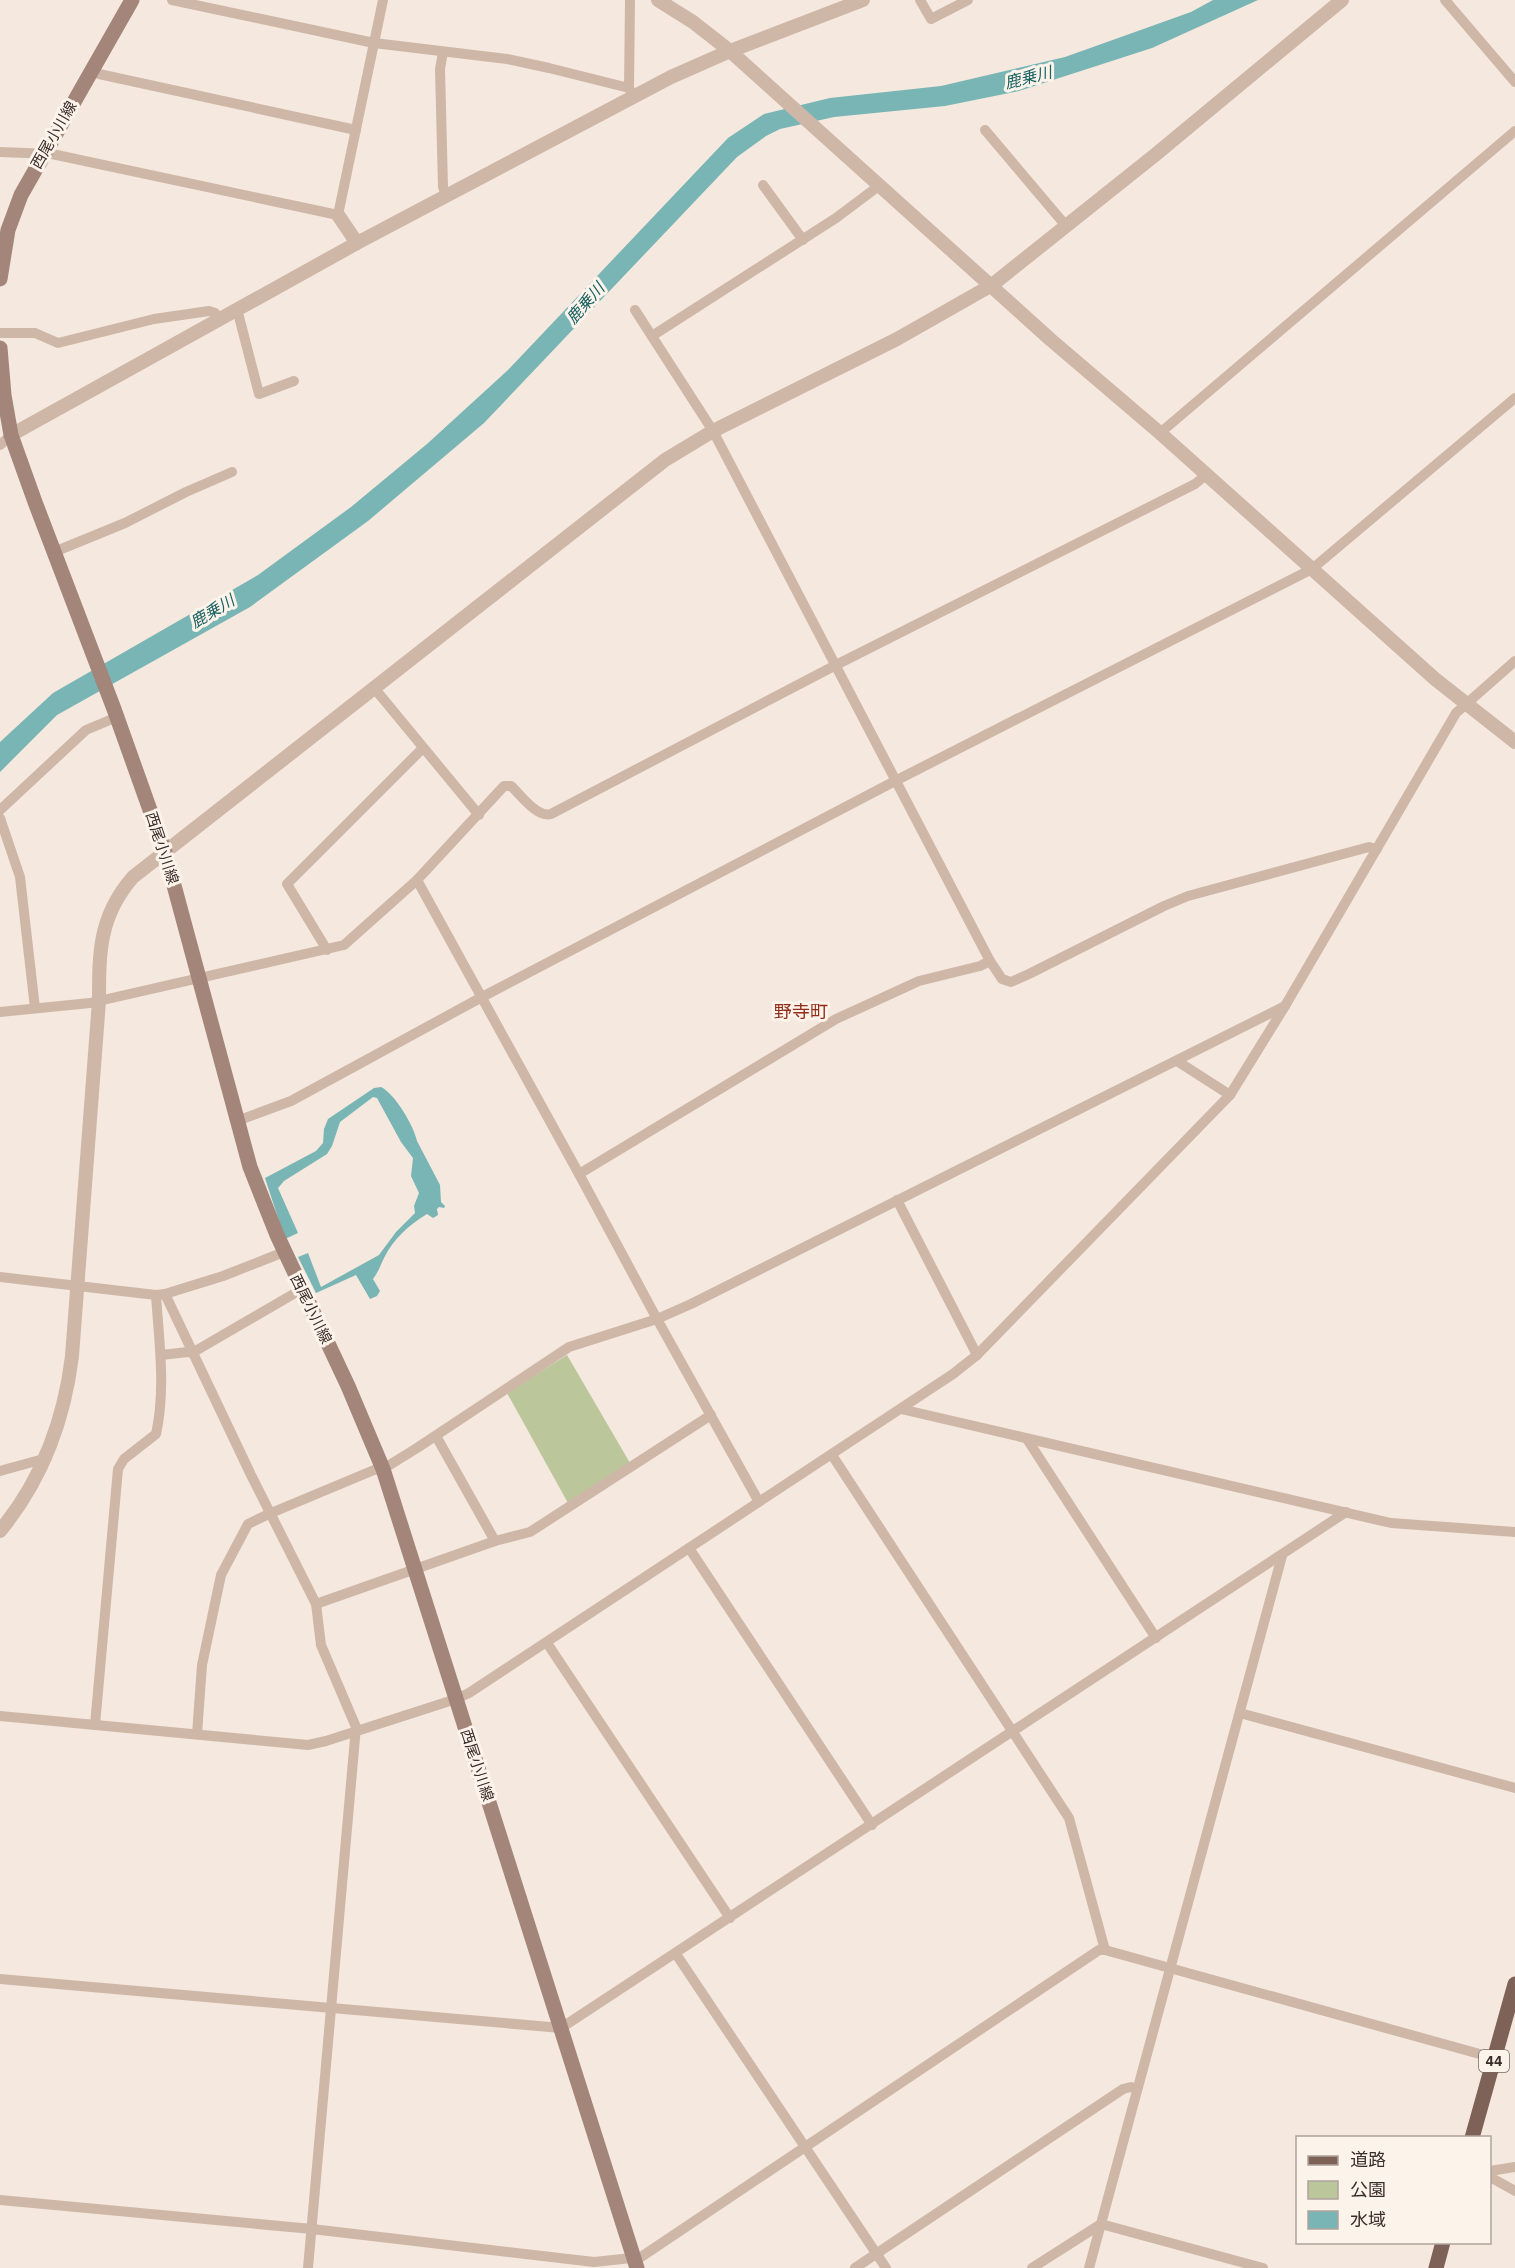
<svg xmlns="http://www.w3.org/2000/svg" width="1515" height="2268" font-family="'IBM Plex Sans','Noto Sans JP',sans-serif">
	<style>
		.green { fill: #bbc69b }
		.water { fill: #79b5b4 }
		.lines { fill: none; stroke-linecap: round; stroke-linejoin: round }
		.minor { stroke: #cfb7a8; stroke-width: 10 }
		.tertiary { stroke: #cfb7a8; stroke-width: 14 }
		.secondary { stroke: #a38579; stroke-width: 15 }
		.primary { stroke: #7e6258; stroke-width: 15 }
		.labels { text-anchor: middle; stroke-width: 6; stroke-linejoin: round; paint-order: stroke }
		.shield { fill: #fcf3eb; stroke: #756863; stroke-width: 1.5 }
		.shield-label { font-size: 14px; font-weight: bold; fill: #3b2d29 }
		.street-label { font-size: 15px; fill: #3b2d29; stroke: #fcf3eb }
		.water-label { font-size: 16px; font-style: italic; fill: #196161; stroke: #fcf3eb }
		.quarter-label { font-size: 18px; fill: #932d19; stroke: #fcf3eb }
	</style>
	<rect width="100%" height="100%" fill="#f5e8de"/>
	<path class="green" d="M 567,1355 L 630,1463 L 568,1503 L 507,1393 Z"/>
	<g class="water">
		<path d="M 1213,0 L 1258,0 L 1152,48 L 1019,91 L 945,106 L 834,117 L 780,129 L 766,136 L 737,157 L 484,423 L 368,521 L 250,607 L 57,715 L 0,772 L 0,742 L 53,693 L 258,575 L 351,507 L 427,444 L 508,370 L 728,138 L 764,114 L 830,98 L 941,86 L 1065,57 L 1191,12 Z"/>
		<path d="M 381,1087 C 395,1094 414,1126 417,1141 L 440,1185 L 441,1202 L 445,1206 L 444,1208 L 439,1207 L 437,1209 L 438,1215 L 433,1218 L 427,1214 C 409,1225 394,1238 384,1258 C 380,1266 379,1271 373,1279 L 380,1291 L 377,1296 L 370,1299 L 356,1275 L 316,1293 L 298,1257 L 308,1253 L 321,1287 L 379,1255 L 396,1232 L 415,1213 L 414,1206 L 419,1193 L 411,1176 L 413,1158 L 401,1142 L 377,1098 L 373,1097 L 340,1122 L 332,1146 L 327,1154 L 284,1181 L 278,1188 L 298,1233 L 285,1239 L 265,1178 L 316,1151 L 323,1143 L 324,1129 L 328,1119 L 374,1088 Z"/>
	</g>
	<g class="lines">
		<g class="minor">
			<path d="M 172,0 L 374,43 L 507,59 L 549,68 L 629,88"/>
			<path d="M 630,0 L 629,88 L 631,92"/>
			<path d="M 920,0 L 931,19 L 968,0"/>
			<path d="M 1445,0 L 1515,82"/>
			<path d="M 443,52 L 440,69 L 443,187 L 446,196"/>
			<path d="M 92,71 L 99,74 L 356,130"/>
			<path d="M 985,130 L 1067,227"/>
			<path d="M 0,152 L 52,154 L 338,215 L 383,0"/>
			<path d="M 763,185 L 803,240"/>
			<path d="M 237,309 L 259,394 L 294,381"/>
			<path d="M 635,310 L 713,431 L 990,961 L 1002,979 L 1011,982 L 1029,974 L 1164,906 L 1188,896 L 1369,847 L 1377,849"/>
			<path d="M 0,333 L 35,333 L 58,343 L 154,319 L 209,311 L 215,313 L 220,319"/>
			<path d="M 652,336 L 836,218 L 880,185"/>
			<path d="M 1160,433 L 1515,131"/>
			<path d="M 0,445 L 11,435"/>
			<path d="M 54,552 L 125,523 L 186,492 L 232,472"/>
			<path d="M 375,689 L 479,815"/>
			<path d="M 0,810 L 86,730 L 117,717"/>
			<path d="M 0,818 L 20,877 L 35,1008"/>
			<path d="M 417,880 L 579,1174 L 657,1319 L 759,1502"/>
			<path d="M 327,950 L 287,884 L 423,748"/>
			<path d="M 0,1012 L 90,1003 L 344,945 L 417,880 L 504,786 L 511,786 C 521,795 537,818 551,814 L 836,665 L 1195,484 L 1206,475"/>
			<path d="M 1177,1061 L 1230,1095"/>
			<path d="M 237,1121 L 291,1101 L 482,997 L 897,780 L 1312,569 L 1515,398"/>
			<path d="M 579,1174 L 836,1019 L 919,981 L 980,966 L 990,961"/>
			<path d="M 897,1200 L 977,1355"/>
			<path d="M 0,1277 L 156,1295 L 165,1294 L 223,1276 L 284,1252"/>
			<path d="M 165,1294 L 251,1475 L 316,1604 L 321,1645 L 356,1727 L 308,2268"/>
			<path d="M 161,1355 L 188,1352 L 192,1353 L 302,1289"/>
			<path d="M 901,1409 L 1391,1523 L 1515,1532"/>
			<path d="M 1027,1439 L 1156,1638"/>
			<path d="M 832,1455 L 1069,1818 L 1105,1950"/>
			<path d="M 0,1471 L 47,1458"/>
			<path d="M 495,1541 L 530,1532 L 711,1415"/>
			<path d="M 689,1548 L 872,1825"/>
			<path d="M 316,1604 L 495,1541 L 436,1436"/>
			<path d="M 547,1643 L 730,1918"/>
			<path d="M 1240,1713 L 1515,1788"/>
			<path d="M 0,1716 L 308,1745 L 326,1741 L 456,1699 L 469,1693 L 953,1374 L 977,1355 L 1230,1095 L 1285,1006 L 1456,713 L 1515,661"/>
			<path d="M 95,1725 L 118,1469 L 124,1459 L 156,1434 C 166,1389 159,1341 156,1295"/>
			<path d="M 197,1734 L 202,1665 L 221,1575 L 248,1524 L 271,1513 L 374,1470 L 383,1469 L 417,1448 L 569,1347 L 657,1319 L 691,1304 L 1285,1006"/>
			<path d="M 676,1954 L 886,2268"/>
			<path d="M 0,1979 L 561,2028 L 1346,1512"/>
			<path d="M 1490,2171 L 1515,2167"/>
			<path d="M 1490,2177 L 1515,2191"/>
			<path d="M 0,2200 L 312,2229 L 594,2262 L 641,2257 L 1099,1950 L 1105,1950 L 1494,2058"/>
			<path d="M 855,2268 L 1123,2089 L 1131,2087 L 1137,2089"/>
			<path d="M 1032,2268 L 1101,2224 L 1263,2268"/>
			<path d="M 1089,2268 L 1282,1556"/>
		</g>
		<g class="tertiary">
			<path d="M 658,0 L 693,22 L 730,51 L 1051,340 L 1160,433 L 1435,679 L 1515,742"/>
			<path d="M 338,215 L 357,243"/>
			<path d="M 11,435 L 357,243 L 671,77 L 730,51 L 863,0"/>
			<path d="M 0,1531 C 42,1480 64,1422 72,1356 L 99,1001 C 99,952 99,916 133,877 L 665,460 L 713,431 L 897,339 L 992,285 L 1155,155 L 1342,0"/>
		</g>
		<g class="secondary">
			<path d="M 0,279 L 8,230 L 21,195 L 132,0"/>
			<path d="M 0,348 L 4,395 L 11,435 L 35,502 L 114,709 L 165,852 L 250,1167 L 277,1235 L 348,1386 L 383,1469 L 637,2268"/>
		</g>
		<g class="primary">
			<path d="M 1472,2138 L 1515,1984"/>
			<path d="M 1436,2268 L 1443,2242"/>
		</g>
	</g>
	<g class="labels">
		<rect class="shield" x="1479" y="2050" width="30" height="22" rx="4.5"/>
		<g class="shield-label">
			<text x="1494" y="2066">44</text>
		</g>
		<g class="street-label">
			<text transform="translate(54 135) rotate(-60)" y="5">西尾小川線</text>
			<text transform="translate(162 848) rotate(72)" y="5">西尾小川線</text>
			<text transform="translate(311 1309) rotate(64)" y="5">西尾小川線</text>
			<text transform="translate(477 1765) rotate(72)" y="5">西尾小川線</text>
		</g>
		<g class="water-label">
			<text transform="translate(1028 77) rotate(-14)" y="6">鹿乗川</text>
			<text transform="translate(585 303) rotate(-49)" y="6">鹿乗川</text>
			<text transform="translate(212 611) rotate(-31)" y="6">鹿乗川</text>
		</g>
		<g class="quarter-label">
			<text x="801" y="1018">野寺町</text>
		</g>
	</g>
	<rect x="1296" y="2136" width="195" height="108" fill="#fcf3eb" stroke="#afa49d" stroke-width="1.5"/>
	<rect x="1308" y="2156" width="30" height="9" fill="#7e6258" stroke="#afa49d" stroke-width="1.5"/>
	<text x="1350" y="2166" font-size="18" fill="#3b2d29">道路</text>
	<rect x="1308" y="2181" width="30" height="18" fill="#bbc69b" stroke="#afa49d" stroke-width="1.5"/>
	<text x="1350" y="2196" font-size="18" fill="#3b2d29">公園</text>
	<rect x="1308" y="2211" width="30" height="18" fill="#79b5b4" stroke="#afa49d" stroke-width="1.5"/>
	<text x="1350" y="2226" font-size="18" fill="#3b2d29">水域</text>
</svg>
